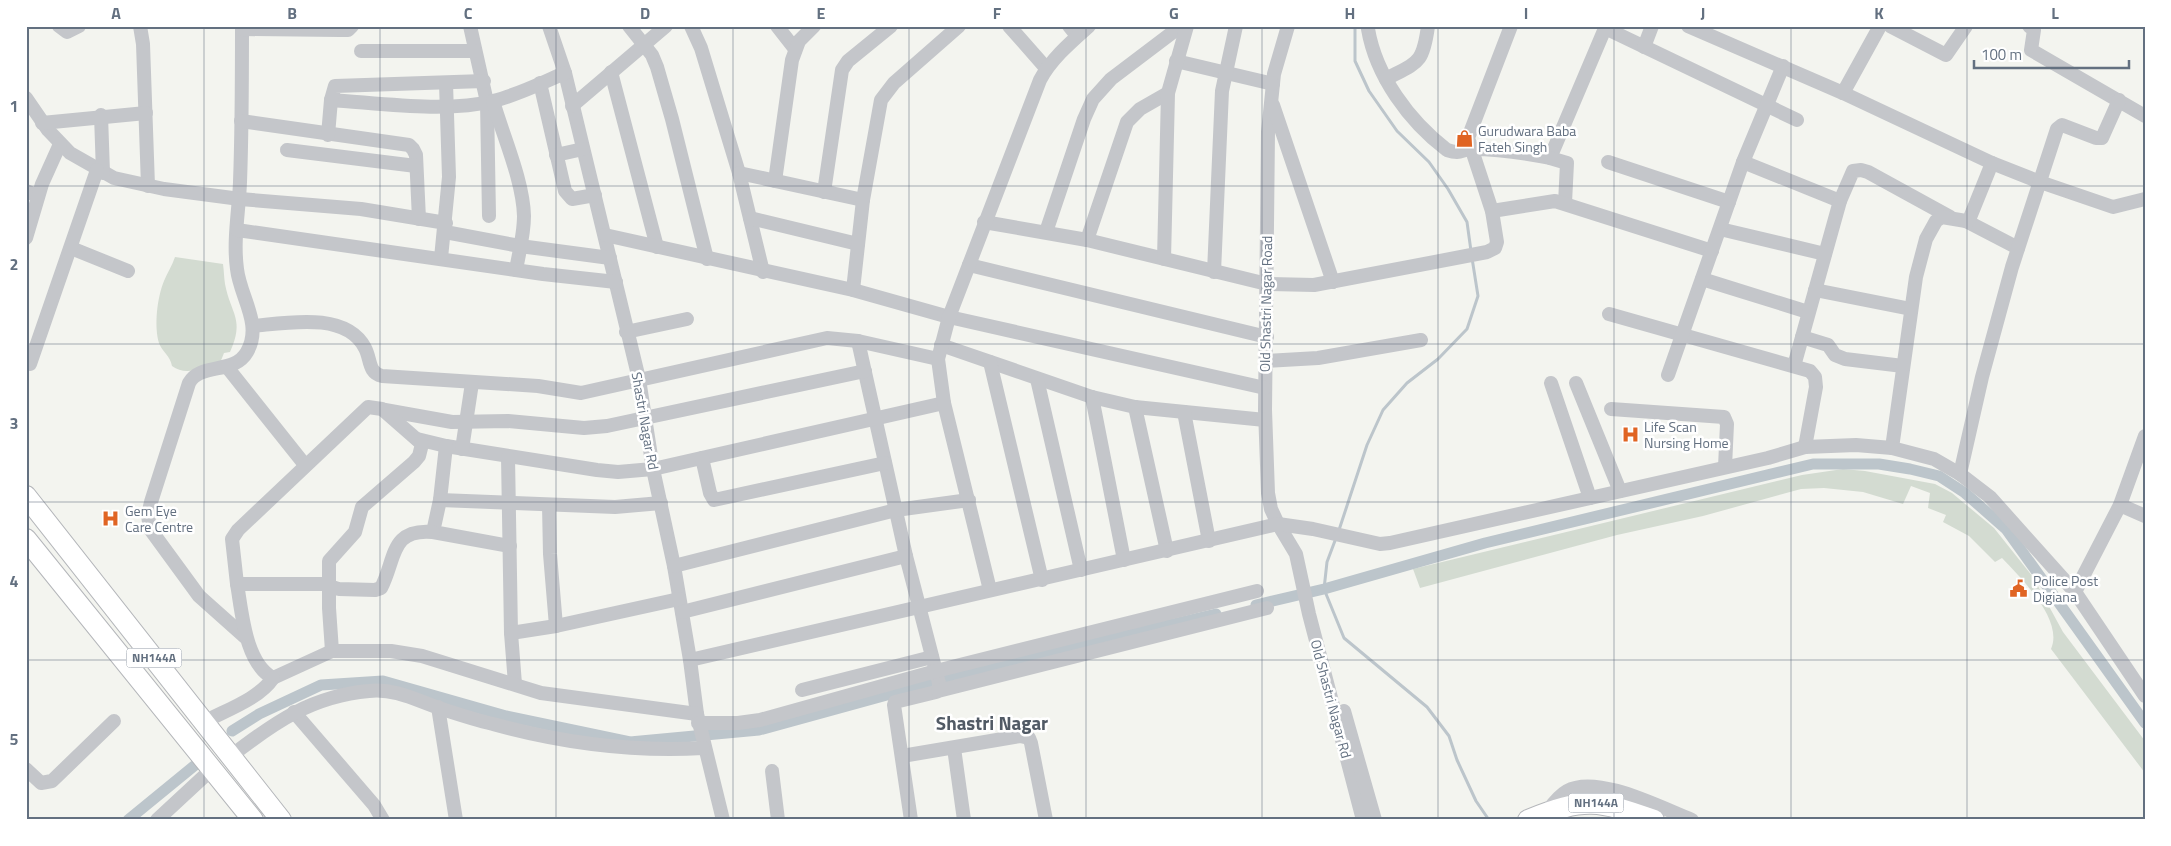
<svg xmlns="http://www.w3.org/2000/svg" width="2171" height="846" font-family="'Titillium Web',sans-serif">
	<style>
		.green { fill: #d3dbd1 }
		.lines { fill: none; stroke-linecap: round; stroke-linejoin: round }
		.stream { stroke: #bcc5cb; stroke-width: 3 }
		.canal { stroke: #bcc5cb; stroke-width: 11 }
		.highway-casing { stroke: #b4b6ba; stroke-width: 22 }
		.minor { stroke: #c4c6ca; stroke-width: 14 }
		.highway { stroke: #fff; stroke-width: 20 }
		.grid { fill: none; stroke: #637080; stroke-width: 1; stroke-opacity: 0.55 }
		.labels { text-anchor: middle; stroke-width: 5; stroke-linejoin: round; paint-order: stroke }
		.shield { fill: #fff; stroke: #929ba6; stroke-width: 1 }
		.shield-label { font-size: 12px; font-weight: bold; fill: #637080 }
		.poi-label { font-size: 14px; fill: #637080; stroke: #fff; text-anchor: start }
		.street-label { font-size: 14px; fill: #637080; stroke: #fff }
		.district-label { font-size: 19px; font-weight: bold; fill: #515a65; stroke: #fff }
		.neatline { fill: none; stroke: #637080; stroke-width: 2 }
		.grid-label { font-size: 16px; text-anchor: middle; font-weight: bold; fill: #637080 }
	</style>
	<rect width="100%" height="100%" fill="#f3f4ef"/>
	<g class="green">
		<path d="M 175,257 L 223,264 C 224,271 224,278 225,284 C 231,315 245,319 230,352 L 224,353 L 220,363 C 204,367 186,377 172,366 C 170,355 162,352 159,343 C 154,326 157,298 164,281 C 167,273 172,266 175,257 Z"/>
		<path d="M 1843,469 L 1865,471 L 1935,484 L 1952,493 L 1994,528 L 2033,577 L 2063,632 L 2145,741 L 2145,773 L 2051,649 C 2064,620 2021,578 2002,558 L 1995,562 L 1969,536 L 1943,522 L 1946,515 L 1928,508 L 1930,493 L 1911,486 L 1903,504 L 1863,492 L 1824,488 L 1801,489 L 1703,516 L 1617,535 L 1420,588 L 1413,569 L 1802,475 Z"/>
	</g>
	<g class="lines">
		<g class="stream">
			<path d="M 1355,26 L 1355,61 L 1369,91 L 1397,131 L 1429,162 L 1448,189 L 1467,222 L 1471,251"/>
			<path d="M 1339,530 L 1367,445 L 1383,410 L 1407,383 L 1438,359 L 1467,329 L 1478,296 L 1472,258"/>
			<path d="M 1336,538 L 1327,562 L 1324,589 L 1344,638 L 1427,707 L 1449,736 L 1457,760 L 1476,801 L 1489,820"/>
		</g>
		<g class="canal">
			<path d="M 1256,605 L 1324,589 L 1485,543 L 1813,464 L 1879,464 L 1910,469 L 1939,476 L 1965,493 L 2006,529 L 2145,723"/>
			<path d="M 232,731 L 259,714 L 321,685 L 383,681 L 506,716 L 630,742 L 759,730 L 996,665 L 1216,614"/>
			<path d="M 128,820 L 194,766"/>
		</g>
		<defs>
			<g id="highway">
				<path d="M 26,496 L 281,820"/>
				<path d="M 26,539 L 253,820"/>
				<path d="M 1528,820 C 1585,797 1598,800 1654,820"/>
			</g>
		</defs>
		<use href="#highway" class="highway-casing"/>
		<g class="minor">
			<path d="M 59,26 L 67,32 L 79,26"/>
			<path d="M 140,26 L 143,44 L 148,186"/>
			<path d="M 242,26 C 242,78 242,130 240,182 C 239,210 233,240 237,269 C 240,297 263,324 247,352 C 234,375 201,362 189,383 L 151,502 L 148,515 L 150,529 L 199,596 L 245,637"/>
			<path d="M 470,26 L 487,102 L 489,216"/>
			<path d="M 549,26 L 565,73 L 639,379 L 653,469 L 674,566 L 690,660 L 697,714 L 723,820"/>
			<path d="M 629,26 L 652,55 L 657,67 L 672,119 L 707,259"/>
			<path d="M 691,26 L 701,48 L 739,173 L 763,272"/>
			<path d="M 777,26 L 795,49"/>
			<path d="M 1009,26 L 1046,68"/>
			<path d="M 1069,26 L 1077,36"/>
			<path d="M 1288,26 L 1274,74 L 1268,132 L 1265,410 L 1268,493 L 1271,509 L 1278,524 L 1296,554 L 1309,614 L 1363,820"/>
			<path d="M 1688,26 L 1843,93 L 1992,163 L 2040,182 L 2113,207 L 2145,199"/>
			<path d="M 1890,26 L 1946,55 L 1966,26"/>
			<path d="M 2029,26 L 2034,30 L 2031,50 L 2145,116"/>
			<path d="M 1605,28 L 1797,120"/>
			<path d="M 242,29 L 340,30 L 348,30 L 352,26"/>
			<path d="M 1368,29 C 1376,76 1409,121 1447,150 C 1462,155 1461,149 1473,149 C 1498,149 1525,153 1550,158 L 1606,26"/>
			<path d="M 1644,47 L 1652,26"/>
			<path d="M 361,51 L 475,51"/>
			<path d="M 1176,61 L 1273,84"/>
			<path d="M 611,72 L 657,247"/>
			<path d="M 1386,79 C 1418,62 1423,64 1428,26"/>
			<path d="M 540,83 L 565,191 L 572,199 L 595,195"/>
			<path d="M 1843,93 L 1880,26"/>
			<path d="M 26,98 L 48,130 L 70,153 L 114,178 L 164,189 L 240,199 L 361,209 L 446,223"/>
			<path d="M 331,100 C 379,103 446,113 493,101 C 518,95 541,83 565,73"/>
			<path d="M 493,101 C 503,136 523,180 524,216 C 524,234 519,253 516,270"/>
			<path d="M 1273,105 L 1333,282"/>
			<path d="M 572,106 L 666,26"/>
			<path d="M 101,115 L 103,173"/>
			<path d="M 241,121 L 409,145 L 413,149 L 416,155 L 419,219"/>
			<path d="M 42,123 L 146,113"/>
			<path d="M 328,135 L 331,100 L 335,86 L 484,81"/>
			<path d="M 287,150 L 416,166"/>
			<path d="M 556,155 L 583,149"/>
			<path d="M 1550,158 L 1567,163 L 1565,203"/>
			<path d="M 1608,162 L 1729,202"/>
			<path d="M 1743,162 L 1840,201"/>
			<path d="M 739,173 L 863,200"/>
			<path d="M 775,181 L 792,60 L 799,41 L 814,26"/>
			<path d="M 26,191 L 38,196"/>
			<path d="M 824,192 L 842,70 L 848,61 L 891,26"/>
			<path d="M 1492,211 L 1555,201 L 1712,251"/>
			<path d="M 750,218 L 858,244"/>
			<path d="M 1966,221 L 2018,248"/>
			<path d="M 984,222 L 1087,240 L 1267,284 L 1314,285 L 1487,252 L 1495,248 L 1497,242 L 1492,211 L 1468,138 L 1511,26"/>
			<path d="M 1720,229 L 1825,254"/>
			<path d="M 237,230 L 543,274 L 616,282"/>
			<path d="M 445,232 L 520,246 L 610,258"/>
			<path d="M 1046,232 L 1084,119 L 1093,99 L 1111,79 L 1181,26"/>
			<path d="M 605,235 L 853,290 L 949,317 L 1265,388"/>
			<path d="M 26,238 L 42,184 L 60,144"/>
			<path d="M 1087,240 L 1127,122 L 1140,109 L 1168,93"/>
			<path d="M 71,248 L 128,271"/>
			<path d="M 441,258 L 449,177 L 446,83"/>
			<path d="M 1164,259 L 1168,93 L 1187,26"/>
			<path d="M 969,265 L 1267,337"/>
			<path d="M 1214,272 L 1222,91 L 1236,26"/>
			<path d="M 1702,279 L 1808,312"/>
			<path d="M 853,290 L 863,200 L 881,100 L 894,83 L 959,26"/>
			<path d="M 1815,290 L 1911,309"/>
			<path d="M 1609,314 L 1810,371 L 1815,377 L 1816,387 L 1805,447"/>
			<path d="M 253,326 C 286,323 346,311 365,348 C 371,359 368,373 382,376 L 538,386 L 581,393 L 827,338 L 858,341 L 938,359"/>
			<path d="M 626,332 L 687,319"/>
			<path d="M 1802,337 L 1828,345 L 1835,355 L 1845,359 L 1903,366"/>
			<path d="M 858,341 L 906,556 L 939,683 L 939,688 L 936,692 L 895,702 L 894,705 L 911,820"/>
			<path d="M 941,345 L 1092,397 L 1135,407 L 1265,420"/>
			<path d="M 1266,361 L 1318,358 L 1421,340"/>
			<path d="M 990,362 L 1042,580"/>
			<path d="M 30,364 L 97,170"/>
			<path d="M 1794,366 L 1840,201 L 1853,171 L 1861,170 L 1868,172 L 1950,217"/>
			<path d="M 227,367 L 305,465"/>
			<path d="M 1668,375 L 1743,162 L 1783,66"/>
			<path d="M 1037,379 L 1081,570"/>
			<path d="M 1551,383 L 1590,498"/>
			<path d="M 1576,383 L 1620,491"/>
			<path d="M 1092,397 L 1124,560"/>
			<path d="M 1135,407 L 1167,551"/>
			<path d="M 1611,409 L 1724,417 L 1727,424 L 1725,467"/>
			<path d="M 385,410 L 452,422 L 508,421 L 584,428 L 607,426 L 865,371"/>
			<path d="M 1184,412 L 1209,541"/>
			<path d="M 417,439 L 446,446 L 597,470 L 618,472 L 653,469 L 944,403"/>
			<path d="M 446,446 L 440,500 L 433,532 L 510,546"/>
			<path d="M 1892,448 L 1916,277 L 1926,239 L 1936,221 L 1942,217 L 1966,221 L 1969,220 L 1992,163"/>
			<path d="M 462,449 L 472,383"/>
			<path d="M 508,457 L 511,633 L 515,684"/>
			<path d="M 702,458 L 710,493 L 714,500 L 885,463"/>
			<path d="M 1960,474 L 1982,377 L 2012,267 L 2057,129 L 2062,125 L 2096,138 L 2102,138 L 2119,100"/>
			<path d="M 440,500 L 615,507 L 661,503"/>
			<path d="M 549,505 L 550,554 L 556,626"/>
			<path d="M 2120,505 L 2145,516"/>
			<path d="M 674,566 L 896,510 L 969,500"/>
			<path d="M 237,584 C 242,612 245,663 273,678 L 332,651 L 391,651 L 422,656 L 541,693 L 697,714"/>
			<path d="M 990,590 L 944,403 L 938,359 L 949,317 L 1040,80 C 1051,59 1071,42 1089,26"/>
			<path d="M 2075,592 L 2120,505 L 2145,436"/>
			<path d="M 682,612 L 906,556"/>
			<path d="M 511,633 L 556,626 L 679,599"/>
			<path d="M 332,651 L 329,608 L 329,561 L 355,532 L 362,507 L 414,462 L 419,456 L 422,444 L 382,409 L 368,407 L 238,530 L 232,539 L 237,584 L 325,584 C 330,586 334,588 339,589 L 375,590 L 381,588 C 396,559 390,528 433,532"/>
			<path d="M 690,660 L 1278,524 L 1313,529 L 1380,544 L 1390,543 L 1768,458 L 1805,447 L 1856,445 L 1892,448 L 1934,459 L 1960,474 L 1990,497 L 2075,592 L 2145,696"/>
			<path d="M 802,690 L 932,657"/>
			<path d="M 938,691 L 1267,608"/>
			<path d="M 438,707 L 456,820"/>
			<path d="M 1344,711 L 1375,820"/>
			<path d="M 294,712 L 374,805 L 383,820"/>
			<path d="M 204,722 C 226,710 259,699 273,678"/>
			<path d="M 698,723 L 738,723 L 760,720 L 936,671 L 1257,591"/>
			<path d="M 954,748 L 964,820"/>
			<path d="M 231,756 C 275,722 312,696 369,691 C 394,688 416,700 439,708 C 457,714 475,720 493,724 C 562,743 632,752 703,748"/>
			<path d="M 902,756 L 1020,736 L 1029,738 L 1031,743 L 1046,820"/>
			<path d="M 26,769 L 41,783 L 52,781 L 114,721"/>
			<path d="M 772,771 L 778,820"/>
			<path d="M 1546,813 C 1552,805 1558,796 1567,791 C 1597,774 1661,808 1692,820"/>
			<path d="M 157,820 L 212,769"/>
		</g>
		<use href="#highway" class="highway"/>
	</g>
	<path class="grid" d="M 204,26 L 204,820M 380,26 L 380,820M 556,26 L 556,820M 733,26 L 733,820M 909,26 L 909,820M 1086,26 L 1086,820M 1262,26 L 1262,820M 1438,26 L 1438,820M 1614,26 L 1614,820M 1791,26 L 1791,820M 1967,26 L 1967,820M 26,186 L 2145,186M 26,344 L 2145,344M 26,502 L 2145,502M 26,660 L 2145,660"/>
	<defs>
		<symbol id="shop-bare" viewBox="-9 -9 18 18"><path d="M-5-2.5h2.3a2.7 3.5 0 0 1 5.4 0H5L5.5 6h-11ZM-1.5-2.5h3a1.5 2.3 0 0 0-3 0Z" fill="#e06423" stroke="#fff" stroke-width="2.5" paint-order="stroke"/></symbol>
		<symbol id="hospital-bare" viewBox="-9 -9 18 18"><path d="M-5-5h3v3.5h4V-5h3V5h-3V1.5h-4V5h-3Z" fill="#e06423" stroke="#fff" stroke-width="2.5" paint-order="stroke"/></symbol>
		<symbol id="civic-bare" viewBox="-9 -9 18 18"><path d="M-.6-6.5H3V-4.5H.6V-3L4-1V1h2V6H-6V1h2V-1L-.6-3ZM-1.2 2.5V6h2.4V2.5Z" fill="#e06423" stroke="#fff" stroke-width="2.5" paint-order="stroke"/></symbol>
	</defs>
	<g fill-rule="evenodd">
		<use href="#shop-bare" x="1452" y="126" width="25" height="25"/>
		<use href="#hospital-bare" x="1618" y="422" width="25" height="25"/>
		<use href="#hospital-bare" x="98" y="506" width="25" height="25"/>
		<use href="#civic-bare" x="2006" y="576" width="25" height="25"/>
	</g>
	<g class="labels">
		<g class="shield">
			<rect x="126.5" y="648.5" width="55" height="19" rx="4"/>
			<rect x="1568.5" y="793.5" width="55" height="19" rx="4"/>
		</g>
		<g class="shield-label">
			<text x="154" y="662">NH144A</text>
			<text x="1596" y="807">NH144A</text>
		</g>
		<g class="poi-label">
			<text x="1478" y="136">Gurudwara Baba<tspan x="1478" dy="16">Fateh Singh</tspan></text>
			<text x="1644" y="432">Life Scan<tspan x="1644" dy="16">Nursing Home</tspan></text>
			<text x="125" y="516">Gem Eye<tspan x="125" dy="16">Care Centre</tspan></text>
			<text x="2033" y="586">Police Post<tspan x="2033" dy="16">Digiana</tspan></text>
		</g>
		<g class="street-label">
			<text transform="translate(1266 304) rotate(-89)" y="5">Old Shastri Nagar Road</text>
			<text transform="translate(645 421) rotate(80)" y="5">Shastri Nagar Rd</text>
			<text transform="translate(1331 699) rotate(75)" y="5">Old Shastri Nagar Rd</text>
		</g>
		<g class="district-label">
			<text x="992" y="730">Shastri Nagar</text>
		</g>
	</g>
	<rect width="2171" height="846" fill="none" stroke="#ffffff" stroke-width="55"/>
	<path d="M1974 60v8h155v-8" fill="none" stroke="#637080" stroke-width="2.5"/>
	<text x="1981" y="60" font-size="15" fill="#637080" stroke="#ffffff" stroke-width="4" paint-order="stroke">100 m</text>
	<rect x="28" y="28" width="2116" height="790" class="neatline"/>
	<g class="grid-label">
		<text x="116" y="19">A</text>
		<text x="292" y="19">B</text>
		<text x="468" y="19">C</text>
		<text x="645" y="19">D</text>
		<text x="821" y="19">E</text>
		<text x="997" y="19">F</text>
		<text x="1174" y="19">G</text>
		<text x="1350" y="19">H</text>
		<text x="1526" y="19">I</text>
		<text x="1703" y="19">J</text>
		<text x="1879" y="19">K</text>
		<text x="2055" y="19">L</text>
		<text x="14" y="112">1</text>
		<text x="14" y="270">2</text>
		<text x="14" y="429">3</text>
		<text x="14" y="587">4</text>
		<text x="14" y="745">5</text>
	</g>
</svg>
